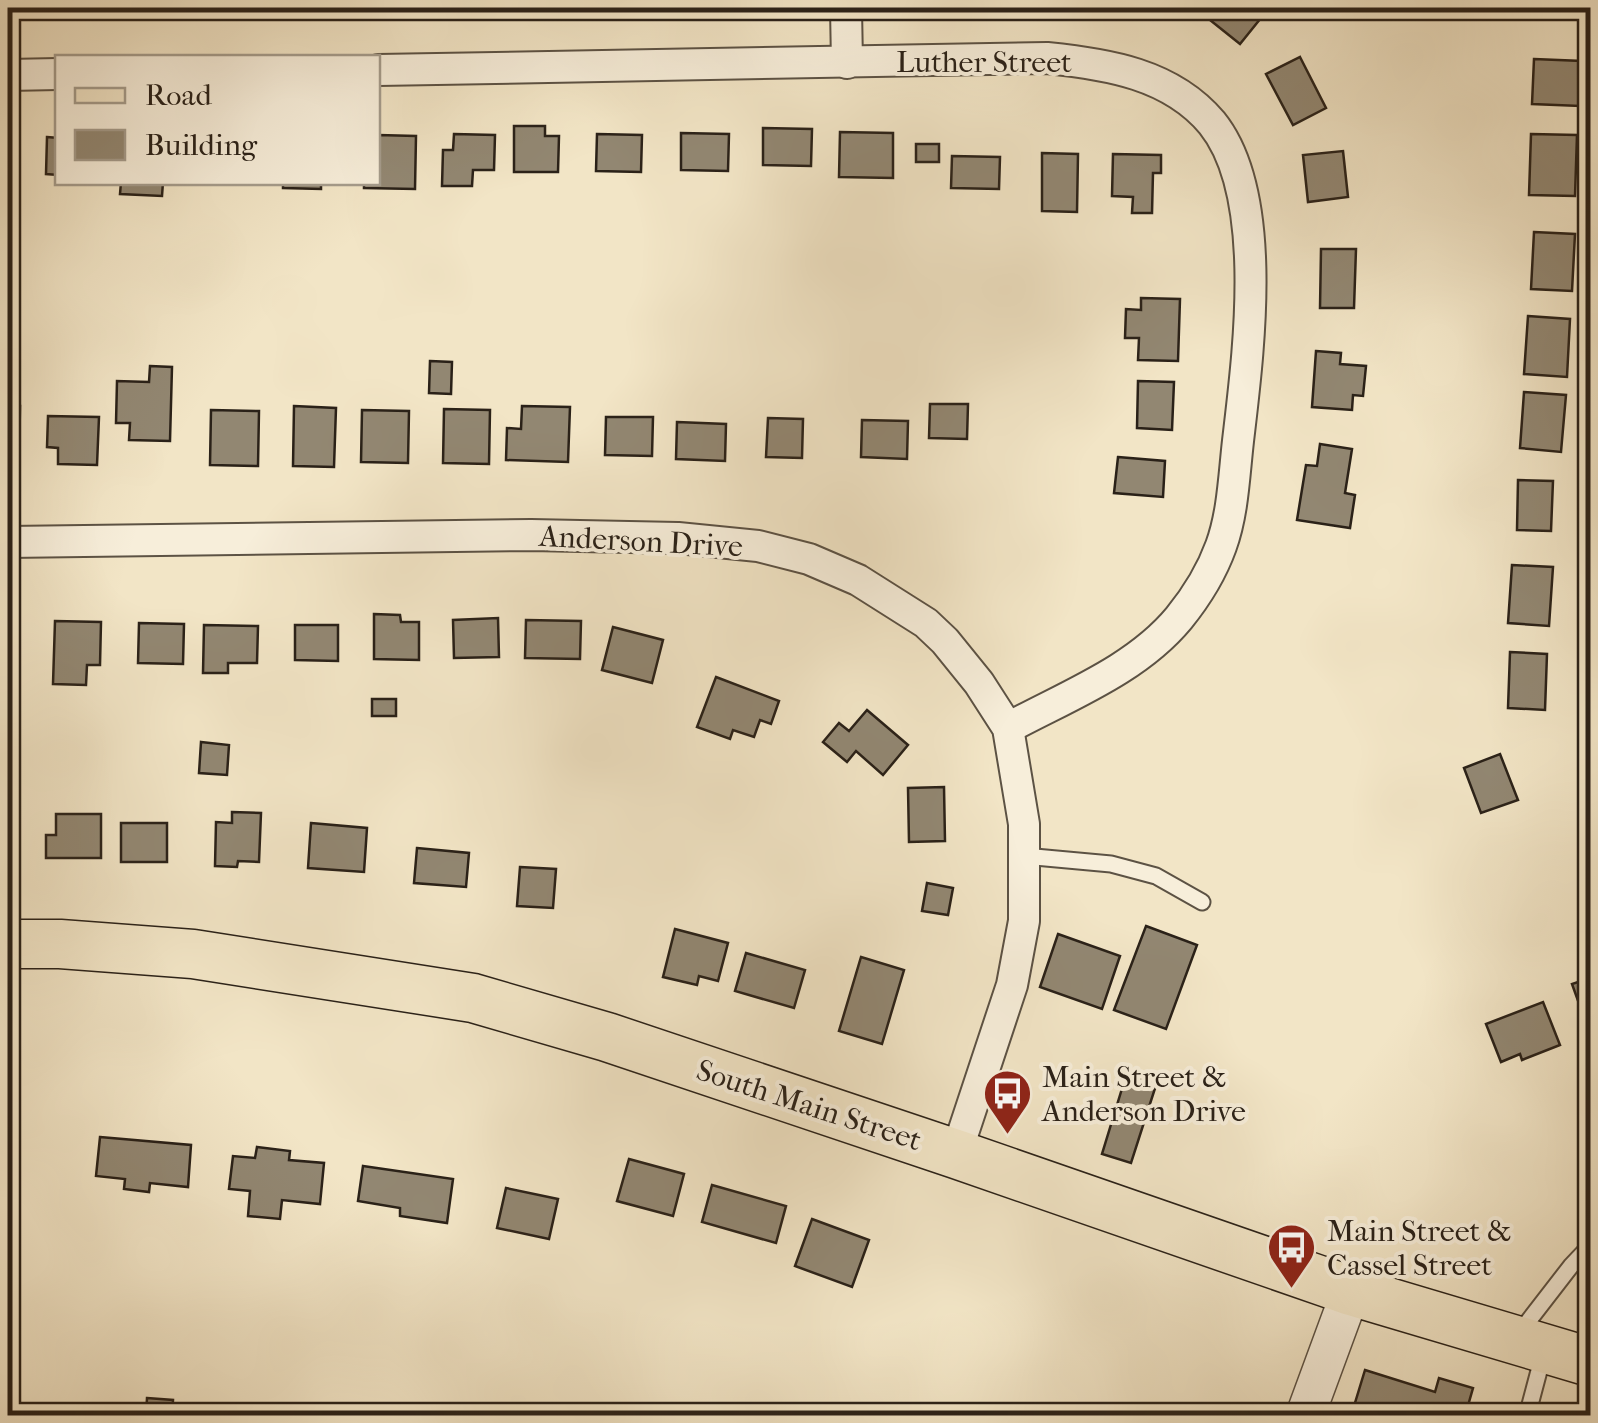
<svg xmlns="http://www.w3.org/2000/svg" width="1598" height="1423" font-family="'IM FELL French Canon',serif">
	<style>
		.building { fill: #928772; stroke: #2a2118; stroke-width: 2.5 }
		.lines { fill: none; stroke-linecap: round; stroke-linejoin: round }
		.service-casing { stroke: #5c5244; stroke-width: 19 }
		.minor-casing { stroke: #5c5244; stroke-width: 34 }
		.tertiary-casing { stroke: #5c5244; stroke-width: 41 }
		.primary-casing { stroke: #2a2118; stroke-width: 51 }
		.service { stroke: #f7eeda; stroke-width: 15 }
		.minor { stroke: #f7eeda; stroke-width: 30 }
		.tertiary { stroke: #f7eeda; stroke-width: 38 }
		.primary { stroke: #f2e5c6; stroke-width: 48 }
		.labels { text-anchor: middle; stroke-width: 8; stroke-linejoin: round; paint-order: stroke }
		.street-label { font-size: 30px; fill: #2a2118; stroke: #f7eeda }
		.poi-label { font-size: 30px; fill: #2a2118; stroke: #f7eeda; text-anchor: start }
	</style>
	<rect width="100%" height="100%" fill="#f2e5c6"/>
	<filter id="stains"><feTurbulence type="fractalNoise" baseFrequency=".002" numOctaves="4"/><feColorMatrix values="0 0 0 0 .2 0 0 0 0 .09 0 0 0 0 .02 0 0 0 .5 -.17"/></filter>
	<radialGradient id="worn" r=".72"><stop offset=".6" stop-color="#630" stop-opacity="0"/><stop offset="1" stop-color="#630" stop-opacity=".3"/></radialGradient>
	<g class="building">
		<path d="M 1195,8 L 1269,8 L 1240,44 Z"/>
		<path d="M 1300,57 L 1326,108 L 1293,125 L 1266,74 Z"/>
		<path d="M 1534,59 L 1582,61 L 1580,106 L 1532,104 Z"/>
		<path d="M 514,126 L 545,126 L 545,136 L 559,136 L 558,172 L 514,172 Z"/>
		<path d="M 763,128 L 812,129 L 811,166 L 763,165 Z"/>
		<path d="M 840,132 L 893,133 L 893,178 L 839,177 Z"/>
		<path d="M 681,133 L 729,134 L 728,171 L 681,170 Z"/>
		<path d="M 454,134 L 495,135 L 494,170 L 473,170 L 472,186 L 442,186 L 443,150 L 453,150 Z"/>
		<path d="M 597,134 L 642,135 L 641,172 L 596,171 Z"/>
		<path d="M 1531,134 L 1577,135 L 1575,196 L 1529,195 Z"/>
		<path d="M 378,135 L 416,136 L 415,189 L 364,188 L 364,182 L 378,182 Z"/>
		<path d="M 47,137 L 58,138 L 58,175 L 46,174 Z"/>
		<rect x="916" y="144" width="23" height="18"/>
		<path d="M 1343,151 L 1348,197 L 1308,202 L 1303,155 Z"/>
		<path d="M 1042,153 L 1078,154 L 1077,212 L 1042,211 Z"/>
		<path d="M 1113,154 L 1161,155 L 1161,173 L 1153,173 L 1152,213 L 1132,213 L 1133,197 L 1112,196 Z"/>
		<path d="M 952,156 L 1000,157 L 999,189 L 951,188 Z"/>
		<path d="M 121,182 L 163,182 L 162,196 L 120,194 Z"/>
		<path d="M 283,182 L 321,182 L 321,189 L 283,188 Z"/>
		<path d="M 1534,232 L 1575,234 L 1572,291 L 1531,289 Z"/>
		<path d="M 1321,249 L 1356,249 L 1354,308 L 1320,308 Z"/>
		<path d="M 1141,298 L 1180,299 L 1178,361 L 1138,360 L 1139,338 L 1125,338 L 1126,309 L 1141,310 Z"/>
		<path d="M 1528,316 L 1570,319 L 1567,377 L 1524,374 Z"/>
		<path d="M 1316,351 L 1341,353 L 1340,364 L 1366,366 L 1363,396 L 1353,395 L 1352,410 L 1312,407 Z"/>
		<path d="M 430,361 L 452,362 L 451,394 L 429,393 Z"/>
		<path d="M 150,366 L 172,367 L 170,441 L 129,440 L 130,423 L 116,423 L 117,381 L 149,382 Z"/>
		<path d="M 1138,381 L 1174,382 L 1172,430 L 1137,428 Z"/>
		<path d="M 1524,392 L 1566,395 L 1561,452 L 1520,448 Z"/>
		<path d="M 930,404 L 968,404 L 967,439 L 929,438 Z"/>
		<path d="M 8,406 L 20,406 L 19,463 L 8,463 Z"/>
		<path d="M 294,406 L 336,408 L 334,467 L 293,466 Z"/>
		<path d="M 522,406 L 570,407 L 568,462 L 506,460 L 507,428 L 521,429 Z"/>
		<path d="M 444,409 L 490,410 L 489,464 L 443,463 Z"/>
		<path d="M 211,410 L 259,411 L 258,466 L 210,465 Z"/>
		<path d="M 362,410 L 409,411 L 408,463 L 361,462 Z"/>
		<path d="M 48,416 L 99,417 L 97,465 L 58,464 L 58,448 L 47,447 Z"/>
		<path d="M 606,417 L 653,417 L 652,456 L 605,455 Z"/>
		<path d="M 768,418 L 803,419 L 802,458 L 766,457 Z"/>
		<path d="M 862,420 L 908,421 L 907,459 L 861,457 Z"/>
		<path d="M 677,422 L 726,424 L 725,461 L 676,459 Z"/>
		<path d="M 1320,444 L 1352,449 L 1345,493 L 1355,495 L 1350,528 L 1297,520 L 1306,465 L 1317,466 Z"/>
		<path d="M 1118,457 L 1165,461 L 1163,497 L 1114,493 Z"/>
		<path d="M 1518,480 L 1553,481 L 1551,531 L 1517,530 Z"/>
		<path d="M 1512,565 L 1553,567 L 1549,626 L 1508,623 Z"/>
		<path d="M 374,614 L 400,615 L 401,622 L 419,622 L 419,660 L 374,659 Z"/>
		<path d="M 498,618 L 499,657 L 454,658 L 453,620 Z"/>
		<path d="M 526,620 L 581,621 L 580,659 L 525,658 Z"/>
		<path d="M 55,621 L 101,622 L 100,665 L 87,665 L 86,685 L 53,684 Z"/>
		<path d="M 139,623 L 184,624 L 183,664 L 138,663 Z"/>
		<path d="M 204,625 L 258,626 L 257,663 L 228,663 L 228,673 L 203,673 Z"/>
		<path d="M 295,625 L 338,625 L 338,661 L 295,660 Z"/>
		<path d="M 613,627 L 663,640 L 652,683 L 602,670 Z"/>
		<path d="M 8,629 L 19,629 L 19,666 L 10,666 L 10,686 Z"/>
		<path d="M 1510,652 L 1547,654 L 1545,710 L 1508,708 Z"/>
		<path d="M 716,677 L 779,701 L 771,724 L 760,720 L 754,737 L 733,730 L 730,739 L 697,727 Z"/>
		<rect x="372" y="699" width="24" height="17"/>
		<path d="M 867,710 L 908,745 L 883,775 L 856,751 L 847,762 L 823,742 L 839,723 L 849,731 Z"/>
		<path d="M 201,742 L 229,745 L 227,775 L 199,773 Z"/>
		<path d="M 1500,754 L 1518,800 L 1481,813 L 1464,768 Z"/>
		<path d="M 944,787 L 945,841 L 909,842 L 908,788 Z"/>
		<path d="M 8,799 L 17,799 L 16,858 L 8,858 Z"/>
		<path d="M 232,812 L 261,813 L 259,862 L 238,861 L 237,867 L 215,866 L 216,822 L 232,823 Z"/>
		<path d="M 56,814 L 101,814 L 101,858 L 46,858 L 46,835 L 56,835 Z"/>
		<rect x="121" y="823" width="46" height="39"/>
		<path d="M 311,823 L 367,828 L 364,872 L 308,868 Z"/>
		<path d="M 417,848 L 469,853 L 466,887 L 414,883 Z"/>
		<path d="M 520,867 L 556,869 L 553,908 L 517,906 Z"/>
		<path d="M 927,883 L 953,888 L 948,915 L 922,911 Z"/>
		<path d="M 1146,926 L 1197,945 L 1166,1029 L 1114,1010 Z"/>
		<path d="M 675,929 L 728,943 L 718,981 L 699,976 L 697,985 L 663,977 Z"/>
		<path d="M 1058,934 L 1120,956 L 1102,1009 L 1040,987 Z"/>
		<path d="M 746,953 L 805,970 L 794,1008 L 735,991 Z"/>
		<path d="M 861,957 L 904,970 L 882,1044 L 839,1031 Z"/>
		<path d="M 1590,978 L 1590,1021 L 1586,1023 L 1572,984 Z"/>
		<path d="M 1543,1002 L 1560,1045 L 1522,1060 L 1520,1054 L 1501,1062 L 1486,1024 Z"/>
		<path d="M 1128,1069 L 1158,1079 L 1131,1163 L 1102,1154 Z"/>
		<path d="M 100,1137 L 191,1145 L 188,1187 L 150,1183 L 149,1192 L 124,1189 L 125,1179 L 96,1176 Z"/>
		<path d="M 257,1147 L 290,1151 L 289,1160 L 324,1163 L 320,1204 L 282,1200 L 280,1219 L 248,1216 L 250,1191 L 229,1189 L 233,1156 L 255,1158 Z"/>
		<path d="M 629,1159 L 684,1174 L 673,1216 L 617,1201 Z"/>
		<path d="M 363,1166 L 453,1179 L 447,1223 L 400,1216 L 400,1208 L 358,1201 Z"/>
		<path d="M 712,1185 L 786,1206 L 776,1243 L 702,1222 Z"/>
		<path d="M 506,1188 L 558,1199 L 549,1239 L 497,1228 Z"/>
		<path d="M 812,1219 L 869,1240 L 852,1287 L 795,1266 Z"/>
		<path d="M 1365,1370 L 1435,1392 L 1439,1378 L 1473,1388 L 1465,1416 L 1351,1416 Z"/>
		<path d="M 147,1398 L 173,1400 L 172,1416 L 146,1416 Z"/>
	</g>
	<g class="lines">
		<defs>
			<g id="service">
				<path d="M 1024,856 L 1111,864 L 1156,876 L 1202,902"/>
				<path d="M 1520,1332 L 1571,1266 L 1590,1246"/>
				<path d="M 1527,1416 L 1544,1352"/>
			</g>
			<g id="minor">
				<path d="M 846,8 L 847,63"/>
				<path d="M 378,70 L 1047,58 C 1107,64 1171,74 1212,123 C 1270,195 1248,355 1238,441 C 1234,476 1233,513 1221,546 C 1212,571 1196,597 1179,618 C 1136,670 1067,696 1008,728"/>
				<path d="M 8,75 L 58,74"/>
				<path d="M 8,542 L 531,535 L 678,538 L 758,546 L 809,559 L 858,580 L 926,623 L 945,641 L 979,683 L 1008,728 L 1024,824 L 1024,921 L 1012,985 L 956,1154"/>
			</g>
			<path id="tertiary" d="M 1305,1416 L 1351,1291"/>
			<path id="primary" d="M 8,944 L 60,944 L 193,954 L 473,998 L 607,1037 L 956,1154 L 1351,1291 L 1590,1362"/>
		</defs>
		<use href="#service" class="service-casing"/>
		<use href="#minor" class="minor-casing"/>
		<use href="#tertiary" class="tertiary-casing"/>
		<use href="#primary" class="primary-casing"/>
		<use href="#service" class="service"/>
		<use href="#minor" class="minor"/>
		<use href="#tertiary" class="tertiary"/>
		<use href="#primary" class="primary"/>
	</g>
	<defs>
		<symbol id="bus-pin" viewBox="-11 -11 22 30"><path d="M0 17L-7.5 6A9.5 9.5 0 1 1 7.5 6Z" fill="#8f2418" stroke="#f7eeda"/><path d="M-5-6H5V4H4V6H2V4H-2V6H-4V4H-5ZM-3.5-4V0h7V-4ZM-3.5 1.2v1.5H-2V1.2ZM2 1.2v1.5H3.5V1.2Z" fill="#fff"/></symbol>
	</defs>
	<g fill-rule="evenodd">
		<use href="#bus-pin" x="980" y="1066" width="55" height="75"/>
		<use href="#bus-pin" x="1264" y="1220" width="55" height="75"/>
	</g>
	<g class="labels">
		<g class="street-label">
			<text x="984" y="72">Luther Street</text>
			<text transform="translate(641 541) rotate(3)" y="10">Anderson Drive</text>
			<text transform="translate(809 1105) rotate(18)" y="10">South Main Street</text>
		</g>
		<g class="poi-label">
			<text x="1042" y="1087">Main Street &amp;<tspan x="1042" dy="34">Anderson Drive</tspan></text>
			<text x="1327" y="1241">Main Street &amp;<tspan x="1327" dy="34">Cassel Street</tspan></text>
		</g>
	</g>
	<rect width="1598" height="1423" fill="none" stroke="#f2e5c6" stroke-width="40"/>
	<rect x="10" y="10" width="1578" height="1403" fill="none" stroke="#2a2118" stroke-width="5"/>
	<rect x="20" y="20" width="1558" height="1383" fill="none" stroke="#2a2118" stroke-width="2.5"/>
	<rect x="55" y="55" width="325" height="130" fill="#f7eeda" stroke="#a59c8c" stroke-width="2.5"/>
	<rect x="75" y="88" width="50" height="15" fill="#f2e5c6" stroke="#a59c8c" stroke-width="2.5"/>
	<text x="145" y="105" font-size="30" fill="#2a2118">Road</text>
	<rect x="75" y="130" width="50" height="30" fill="#928772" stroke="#a59c8c" stroke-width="2.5"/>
	<text x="145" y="155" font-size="30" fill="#2a2118">Building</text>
	<rect width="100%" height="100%" filter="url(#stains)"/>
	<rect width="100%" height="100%" fill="url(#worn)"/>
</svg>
